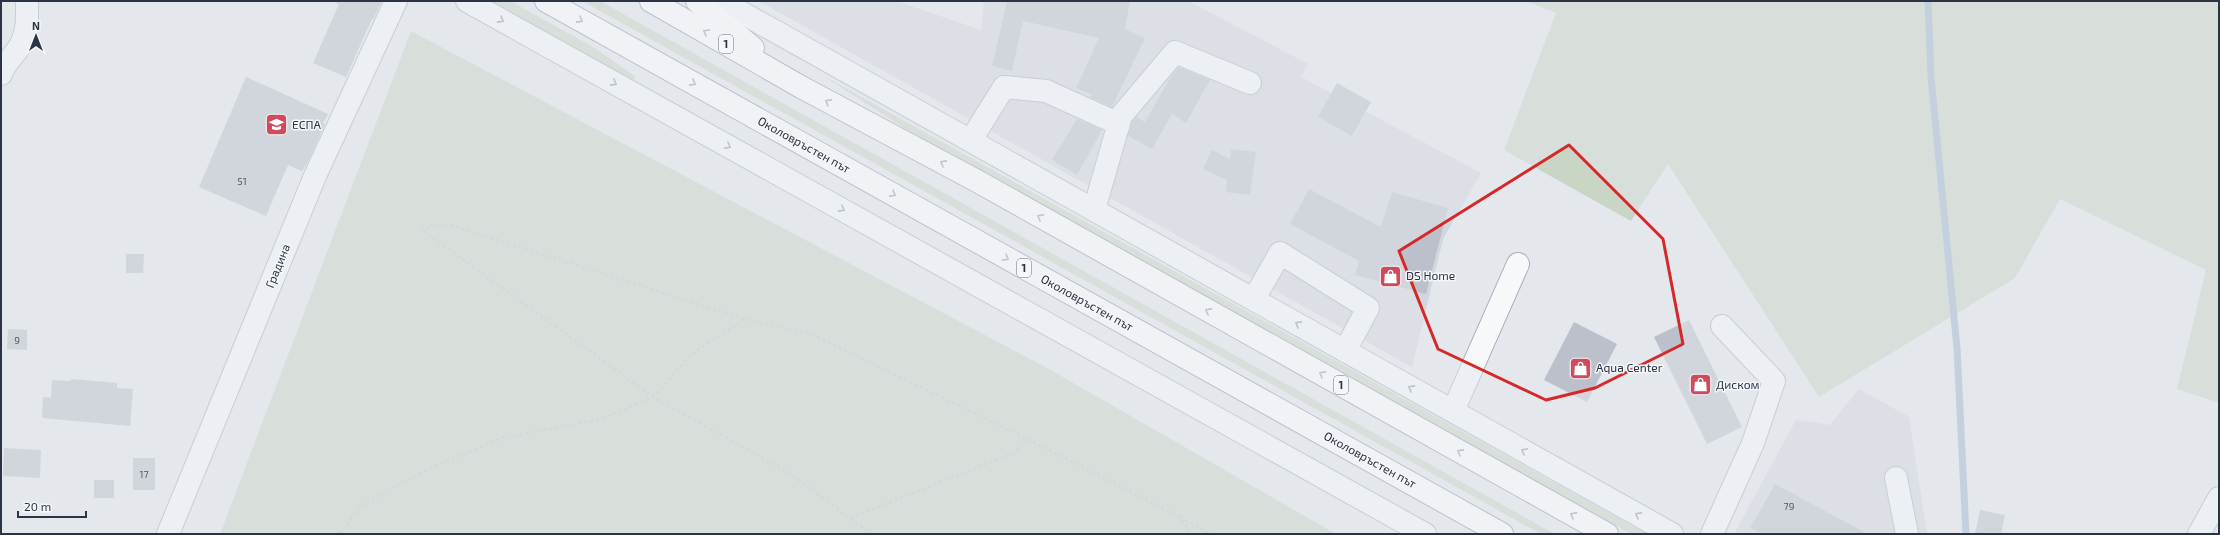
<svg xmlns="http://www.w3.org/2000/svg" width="2220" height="535" font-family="'Exo 2',sans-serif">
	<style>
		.built { fill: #d2d6de }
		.green { fill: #c9d6c5 }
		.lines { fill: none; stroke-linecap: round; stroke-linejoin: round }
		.stream { stroke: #9fb4cc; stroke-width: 7 }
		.building { fill: #bbc0ca }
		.minor-casing { stroke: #a9aeb7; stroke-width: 24 }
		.highway-casing { stroke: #8b94a3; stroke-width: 24 }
		.path { stroke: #c2c5cb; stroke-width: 2.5; stroke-dasharray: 3 3; stroke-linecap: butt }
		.minor { stroke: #f7f8fa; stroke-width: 22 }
		.highway { stroke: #fff; stroke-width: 22 }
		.oneway { stroke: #9196a0 }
		.oneway2 { stroke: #959aa2 }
		.marked { fill: none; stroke: #d62828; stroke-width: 3; stroke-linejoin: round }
		.labels { text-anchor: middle; stroke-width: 3; stroke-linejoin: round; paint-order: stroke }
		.number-label { font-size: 10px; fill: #4f5766 }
		.shield { fill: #f4f6f9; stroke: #676e7b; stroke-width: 1 }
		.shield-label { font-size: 11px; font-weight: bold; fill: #2b3445 }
		.poi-label { font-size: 12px; fill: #2b3445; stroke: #f4f6f9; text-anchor: start }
		.street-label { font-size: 12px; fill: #2b3445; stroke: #f4f6f9 }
	</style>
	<rect width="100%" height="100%" fill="#e4e7ec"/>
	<g class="built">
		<path d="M 759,1 L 896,1 L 981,30 L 984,1 L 1188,1 L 1308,64 L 1301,77 L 1481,173 L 1443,239 L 1412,367 Z"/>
		<path d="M 1859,389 L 1909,417 L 1927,534 L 1734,534 L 1796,420 L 1830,425 Z"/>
	</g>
	<g class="green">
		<path d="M 485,1 L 510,1 L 595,48 L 636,77 L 631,82 Z"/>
		<path d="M 582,1 L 600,1 L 1555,534 L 1541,534 Z"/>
		<path d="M 1526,1 L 2219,1 L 2219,403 L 2177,389 L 2206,270 L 2060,199 L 2015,278 L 1819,397 L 1668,164 L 1631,221 L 1504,150 L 1556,13 Z"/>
		<path d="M 411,31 L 1049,369 L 1336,534 L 220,534 Z"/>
		<path d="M 822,75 L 1647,534 L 1631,534 L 915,135 Z"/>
	</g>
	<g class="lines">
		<path class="stream" d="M 1928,1 L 1931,77 L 1957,348 L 1966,534"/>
	</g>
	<g class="building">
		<path d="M 332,1 L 382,1 L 373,20 L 372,19 L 346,77 L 313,63 L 339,4 Z"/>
		<path d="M 1007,1 L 1130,1 L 1125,29 L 1145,38 L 1112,107 L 1090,97 L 1092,95 L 1076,88 L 1099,38 L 1023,21 L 1012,71 L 992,66 Z"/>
		<path d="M 1179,67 L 1210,80 L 1186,123 L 1172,114 L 1152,149 L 1128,136 L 1132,122 L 1136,117 L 1145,122 L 1170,78 Z"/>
		<path d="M 246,77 L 328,114 L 323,123 L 325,124 L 308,162 L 302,171 L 288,165 L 266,216 L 199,187 Z"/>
		<path d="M 1337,83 L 1371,102 L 1352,136 L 1318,117 Z"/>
		<path d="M 1077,119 L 1102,130 L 1077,175 L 1052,160 Z"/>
		<path d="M 1231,149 L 1256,152 L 1250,195 L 1226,192 L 1227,180 L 1203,169 L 1212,150 L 1230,159 Z"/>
		<path d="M 1309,189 L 1381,227 L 1392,192 L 1448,208 L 1426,294 L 1355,275 L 1359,261 L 1290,224 Z"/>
		<path d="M 126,254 L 144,254 L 143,273 L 126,273 Z"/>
		<path d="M 1689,320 L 1742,427 L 1707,444 L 1654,337 Z"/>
		<path d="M 1574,322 L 1617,344 L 1587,402 L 1544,380 Z"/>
		<path d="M 8,329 L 27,330 L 27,350 L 7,349 Z"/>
		<path d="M 71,379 L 117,383 L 117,388 L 133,389 L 130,426 L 42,418 L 43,397 L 51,398 L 52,380 L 71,381 Z"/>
		<path d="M 4,448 L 41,450 L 40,478 L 3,476 Z"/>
		<rect x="133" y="458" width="22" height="32"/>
		<rect x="94" y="480" width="20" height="18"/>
		<path d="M 1775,484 L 1868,534 L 1761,534 L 1750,528 Z"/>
		<path d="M 1980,510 L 2005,515 L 2001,534 L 1975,534 Z"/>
	</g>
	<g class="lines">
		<defs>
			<g id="minor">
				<path d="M 467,1 L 1425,534"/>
				<path d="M 721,1 L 1672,534"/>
				<path d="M 1,74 C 5,61 17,54 22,42 C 28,29 27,15 27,1"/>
				<path d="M 971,140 L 1004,87 L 1046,91 L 1119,124"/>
				<path d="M 1094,210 L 1121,116 L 1175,52 L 1250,83"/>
				<path d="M 1254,299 L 1280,253 L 1368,308 L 1345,351"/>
				<path d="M 1453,411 L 1518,264"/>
				<path d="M 1896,478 L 1907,534"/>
				<path d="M 168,534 L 315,176 L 396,1"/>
				<path d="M 1712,534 L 1753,443 L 1774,381 L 1722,326"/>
				<path d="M 2199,534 L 2219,498"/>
			</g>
			<g id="highway">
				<path d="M 546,1 L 1502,534"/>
				<path d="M 651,1 L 801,87 L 977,181 L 1607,534"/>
				<path d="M 697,1 L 753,48"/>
			</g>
		</defs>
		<use href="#minor" class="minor-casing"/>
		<use href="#highway" class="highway-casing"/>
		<g class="path">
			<path d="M 745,319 L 690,355 L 653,397 L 421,229 L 448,224 L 745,319 L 811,334 L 1026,438 L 1180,517 L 1191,534"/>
			<path d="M 1180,517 L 1211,534"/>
			<path d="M 850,518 L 1016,452 L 1026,438"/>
			<path d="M 339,534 L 362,505 L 431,468 L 502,438 L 601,419 L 653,397 L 789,473 L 871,534"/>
		</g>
		<use href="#minor" class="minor"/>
		<use href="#highway" class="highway"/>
	</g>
	<defs><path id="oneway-chevron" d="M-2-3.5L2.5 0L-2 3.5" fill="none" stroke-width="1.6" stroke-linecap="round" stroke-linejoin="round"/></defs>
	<g class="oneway">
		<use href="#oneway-chevron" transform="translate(501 20) rotate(29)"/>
		<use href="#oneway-chevron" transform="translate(614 83) rotate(29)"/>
		<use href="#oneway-chevron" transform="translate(728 146) rotate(29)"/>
		<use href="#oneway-chevron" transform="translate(842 209) rotate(29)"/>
		<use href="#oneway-chevron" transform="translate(1298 324) rotate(-151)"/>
		<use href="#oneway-chevron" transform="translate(1411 388) rotate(-151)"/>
		<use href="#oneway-chevron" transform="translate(1524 451) rotate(-151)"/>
		<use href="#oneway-chevron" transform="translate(1638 515) rotate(-151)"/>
	</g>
	<g class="oneway2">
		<use href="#oneway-chevron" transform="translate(580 20) rotate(29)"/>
		<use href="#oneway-chevron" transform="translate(706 32) rotate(-150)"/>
		<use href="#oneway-chevron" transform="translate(693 83) rotate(29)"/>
		<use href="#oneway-chevron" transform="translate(828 102) rotate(-152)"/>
		<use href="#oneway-chevron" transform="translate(943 163) rotate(-152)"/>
		<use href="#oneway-chevron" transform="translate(893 194) rotate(29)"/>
		<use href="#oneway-chevron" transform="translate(1040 217) rotate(-151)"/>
		<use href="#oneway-chevron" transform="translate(1006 258) rotate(29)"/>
		<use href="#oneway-chevron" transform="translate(1208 311) rotate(-151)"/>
		<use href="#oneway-chevron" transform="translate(1322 374) rotate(-151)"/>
		<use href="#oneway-chevron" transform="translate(1460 452) rotate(-151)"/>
		<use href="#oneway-chevron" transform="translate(1573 515) rotate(-151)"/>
	</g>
	<path d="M0 0H2220V535H0ZM 1569,145 L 1663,239 L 1683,344 L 1595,388 L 1546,400 L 1438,349 L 1399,251 Z" fill="#e4e7ec" fill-opacity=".55" fill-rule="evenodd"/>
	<path class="marked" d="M 1569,145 L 1663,239 L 1683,344 L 1595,388 L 1546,400 L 1438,349 L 1399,251 Z"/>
	<defs>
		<symbol id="school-square" viewBox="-11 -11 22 22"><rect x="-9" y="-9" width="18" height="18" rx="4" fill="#d1495b" stroke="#f4f6f9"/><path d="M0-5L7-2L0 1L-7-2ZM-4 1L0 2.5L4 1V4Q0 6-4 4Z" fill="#fff"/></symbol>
		<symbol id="shop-square" viewBox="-11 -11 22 22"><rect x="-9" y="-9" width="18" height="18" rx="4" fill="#d1495b" stroke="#f4f6f9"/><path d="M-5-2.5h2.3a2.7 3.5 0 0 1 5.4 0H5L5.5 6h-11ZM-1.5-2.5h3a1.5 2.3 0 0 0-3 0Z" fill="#fff"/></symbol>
	</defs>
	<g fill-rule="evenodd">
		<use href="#school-square" x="264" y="112" width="25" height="25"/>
		<use href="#shop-square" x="1378" y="264" width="25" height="25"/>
		<use href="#shop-square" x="1568" y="356" width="25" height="25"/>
		<use href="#shop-square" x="1688" y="372" width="25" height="25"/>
	</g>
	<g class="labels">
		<g class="number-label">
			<text x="242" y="185">51</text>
			<text x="17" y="344">9</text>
			<text x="144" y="478">17</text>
			<text x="1789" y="510">79</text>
		</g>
		<g class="shield">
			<rect x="719" y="35" width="14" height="18" rx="3"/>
			<rect x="1017" y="259" width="14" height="18" rx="3"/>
			<rect x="1334" y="376" width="14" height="18" rx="3"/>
		</g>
		<g class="shield-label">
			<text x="726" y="48">1</text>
			<text x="1024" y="272">1</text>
			<text x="1341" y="389">1</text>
		</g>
		<g class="poi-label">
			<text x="292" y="129">ЕСПА</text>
			<text x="1406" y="280">DS Home</text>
			<text x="1596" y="372">Aqua Center</text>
			<text x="1716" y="389">Диском</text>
		</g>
		<g class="street-label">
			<text transform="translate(804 145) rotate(29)" y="4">Околовръстен път</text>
			<text transform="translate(278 266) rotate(-68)" y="4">Градина</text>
			<text transform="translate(1087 303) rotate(29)" y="4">Околовръстен път</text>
			<text transform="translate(1370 460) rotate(29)" y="4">Околовръстен път</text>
		</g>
	</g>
	<rect width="2220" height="535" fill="none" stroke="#2b3445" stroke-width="4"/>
	<g transform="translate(36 36)" stroke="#f4f6f9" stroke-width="3" paint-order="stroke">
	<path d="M0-3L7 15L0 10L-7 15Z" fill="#2b3445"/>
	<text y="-6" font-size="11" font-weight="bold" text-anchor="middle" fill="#2b3445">N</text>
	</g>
	<path d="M18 511v6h68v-6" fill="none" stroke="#2b3445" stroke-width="2"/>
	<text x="24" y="511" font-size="12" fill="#2b3445" stroke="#f4f6f9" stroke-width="3" paint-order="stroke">20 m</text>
</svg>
